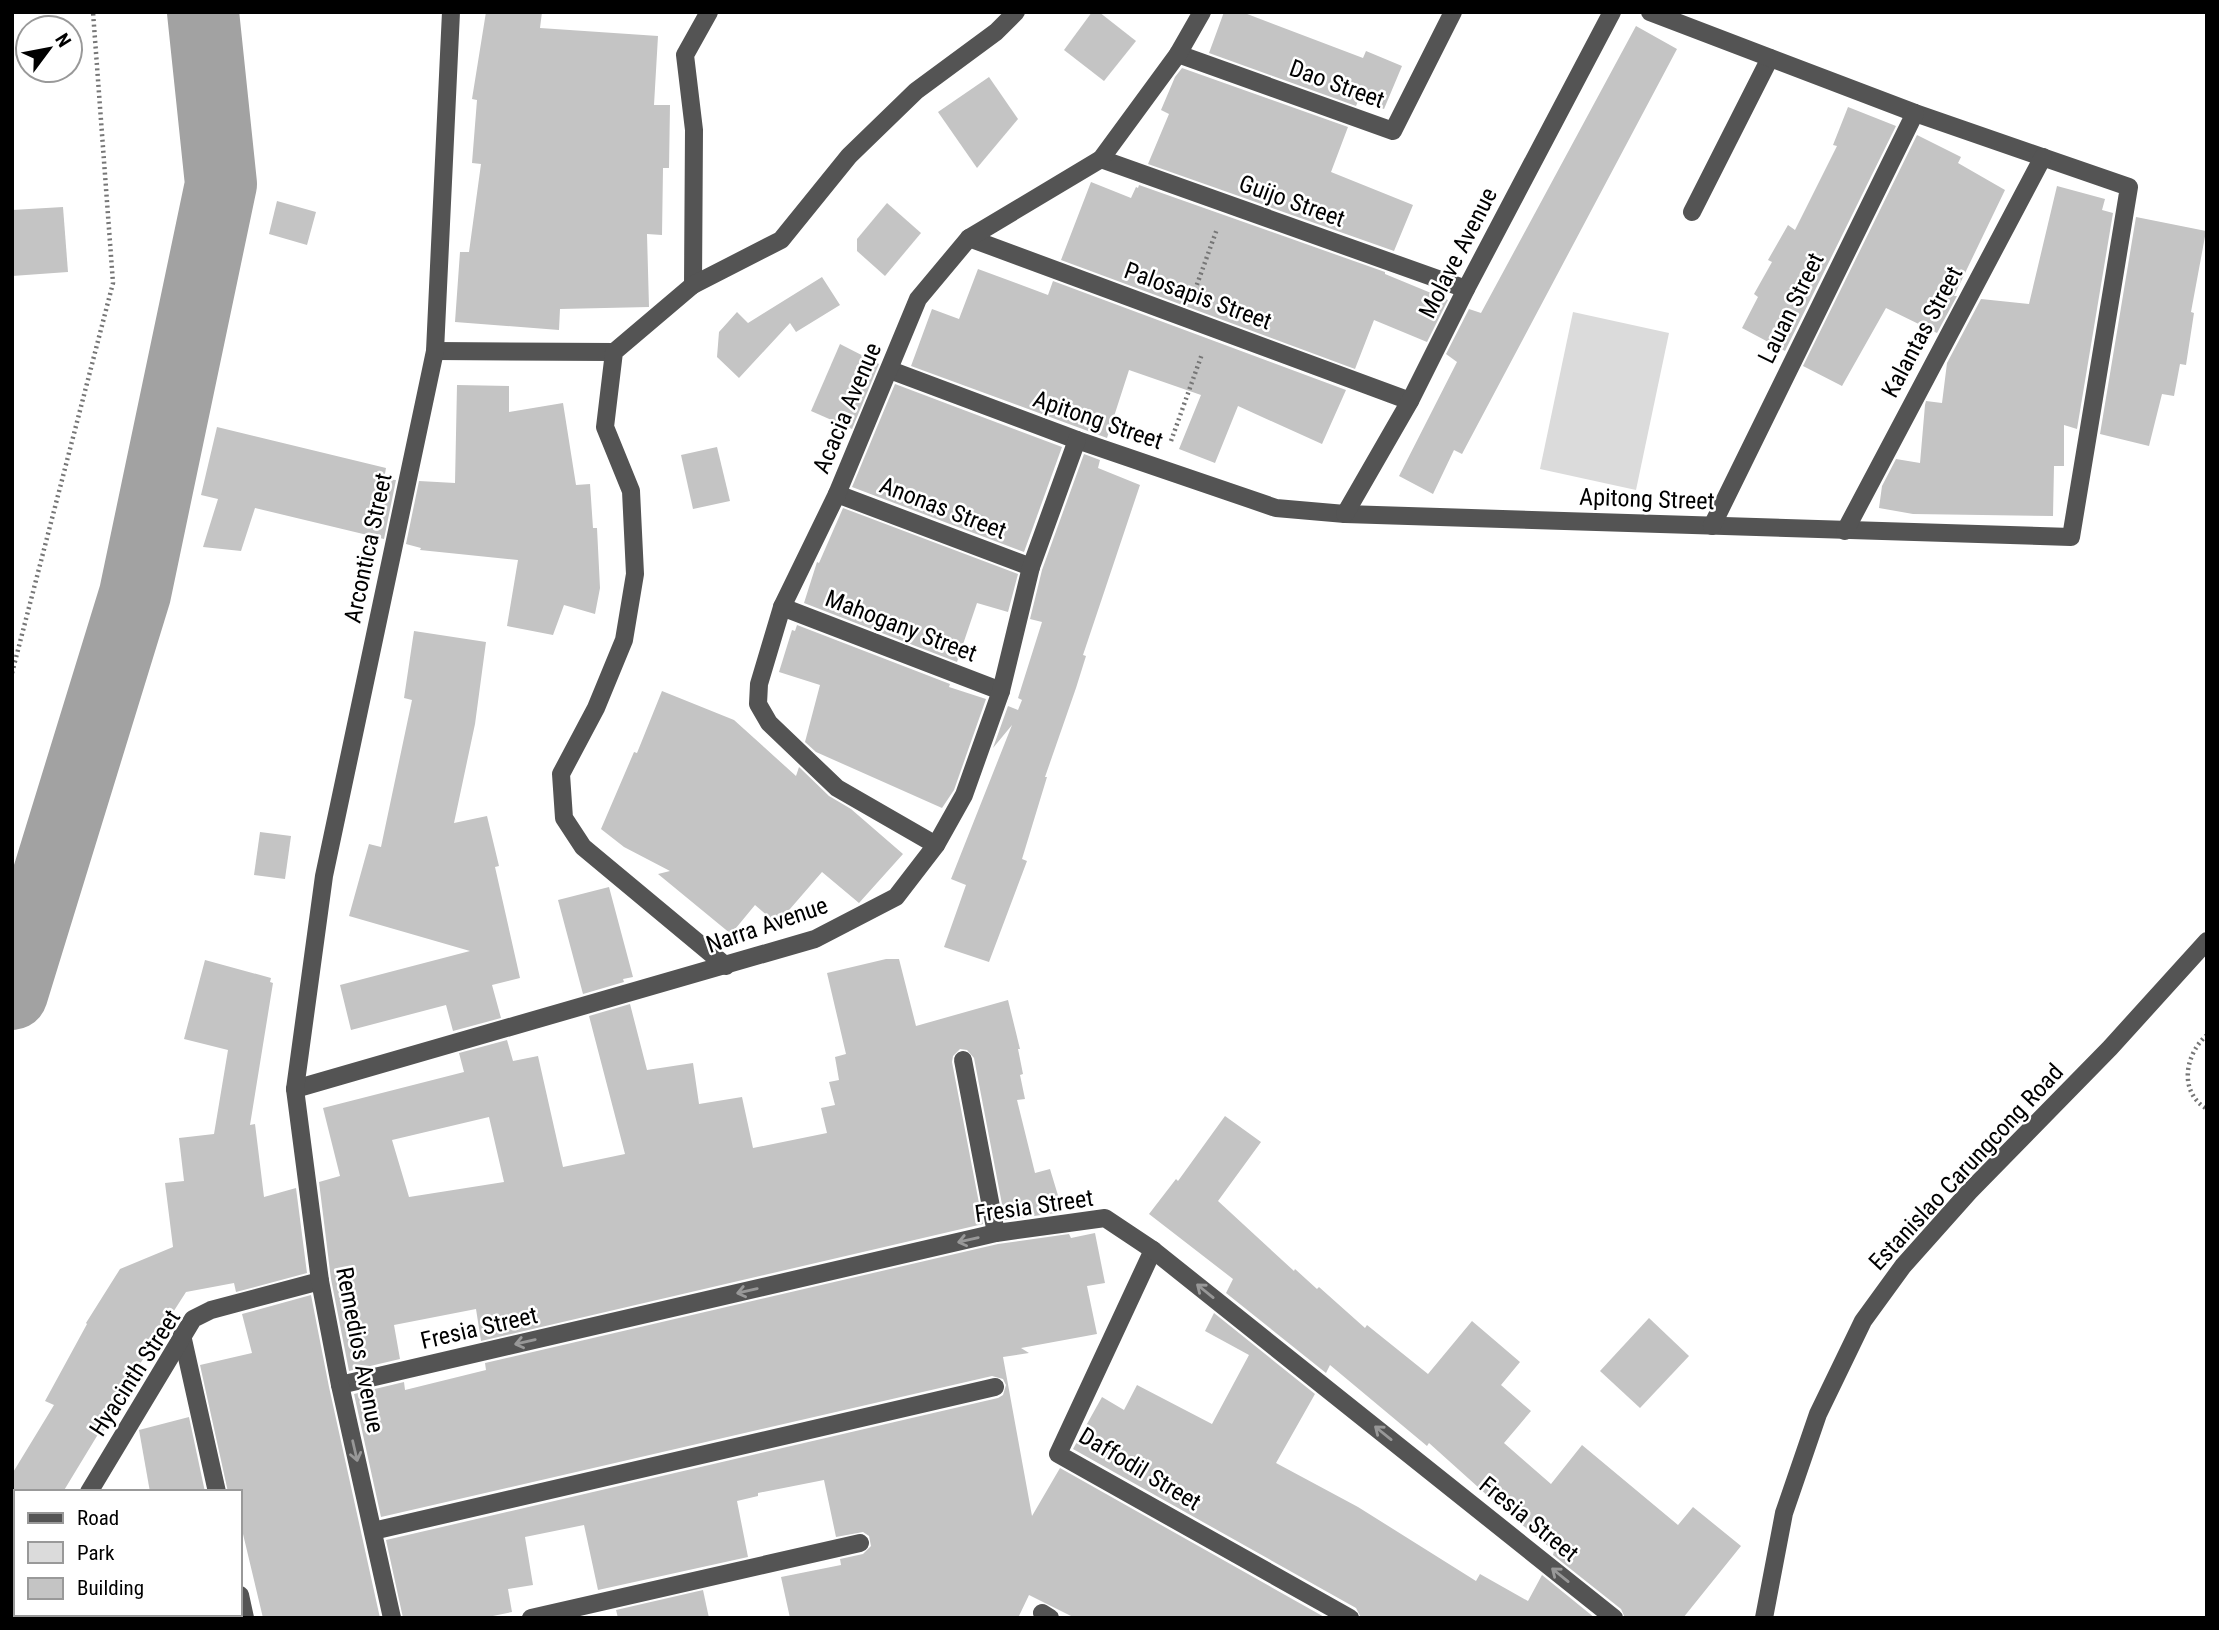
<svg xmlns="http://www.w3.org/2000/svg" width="2219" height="1630" font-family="'Roboto Condensed',sans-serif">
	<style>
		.green { fill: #dbdbdb }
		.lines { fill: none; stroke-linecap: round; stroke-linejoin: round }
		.river { stroke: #a2a2a2; stroke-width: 72 }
		.building { fill: #c4c4c4; fill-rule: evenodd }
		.path { stroke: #767676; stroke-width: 4.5; stroke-dasharray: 2 3.5; stroke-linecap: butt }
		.minor { stroke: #545454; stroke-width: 18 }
		.oneway { stroke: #989898 }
		.labels { text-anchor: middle; stroke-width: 5; stroke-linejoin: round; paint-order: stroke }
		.street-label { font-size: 24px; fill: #000; stroke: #fff }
	</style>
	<rect width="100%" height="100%" fill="#fff"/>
	<path class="green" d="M 1573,312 L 1669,333 L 1636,490 L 1540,469 Z"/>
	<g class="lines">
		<path class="river" d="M 12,994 L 135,594 L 221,184 L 203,12"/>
	</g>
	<g class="building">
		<path d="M 486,12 L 542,12 L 540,28 L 658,36 L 654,105 L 670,105 L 669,168 L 663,168 L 662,235 L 647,234 L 649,307 L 560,309 L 559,330 L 455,322 L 460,252 L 469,252 L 481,164 L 472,163 L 477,100 L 472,99 Z"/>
		<path d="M 1092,12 L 1099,12 L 1136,41 L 1104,81 L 1064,50 Z"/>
		<path d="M 1224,12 L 1242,12 L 1363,58 L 1366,51 L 1402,66 L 1384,109 L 1359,99 L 1356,106 L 1209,53 Z"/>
		<path d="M 1636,26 L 1677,49 L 1462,454 L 1454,450 L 1433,494 L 1399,476 L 1457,362 L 1446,354 L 1469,309 L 1481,313 Z"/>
		<path d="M 1182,68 L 1348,127 L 1331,172 L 1413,205 L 1394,251 L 1148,164 L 1169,114 L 1161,110 L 1175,77 Z"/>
		<path d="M 989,77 L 1018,119 L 977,168 L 938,112 Z"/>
		<path d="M 1848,107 L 1896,126 L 1785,351 L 1742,328 L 1758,297 L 1754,294 L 1772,262 L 1768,260 L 1788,225 L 1795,230 L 1837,146 L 1833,145 Z"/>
		<path d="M 1917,135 L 1961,157 L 1958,163 L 2005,190 L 1954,296 L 1957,296 L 1937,333 L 1886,308 L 1842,386 L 1803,366 Z"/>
		<path d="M 1091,182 L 1131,198 L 1136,187 L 1138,188 L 1139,185 L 1385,272 L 1385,274 L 1448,300 L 1427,342 L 1374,320 L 1355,369 L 1061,260 Z"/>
		<path d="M 2057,186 L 2105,199 L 2102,210 L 2113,213 L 2077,429 L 2064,425 L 2064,466 L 2054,466 L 2053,516 L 1913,514 L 1879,508 L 1882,486 L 1896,459 L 1920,463 L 1925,405 L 1926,401 L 1942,403 L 1947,363 L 1981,299 L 2029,304 Z"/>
		<path d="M 277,201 L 316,212 L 307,245 L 269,234 Z"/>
		<path d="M 887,203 L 921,233 L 885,276 L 857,251 L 857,239 Z"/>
		<path d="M 63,207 L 68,272 L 12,276 L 12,210 Z"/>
		<path d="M 2136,217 L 2206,231 L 2191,312 L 2194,313 L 2186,365 L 2180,364 L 2174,396 L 2162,394 L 2149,446 L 2100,434 Z"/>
		<path d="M 978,269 L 1048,295 L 1053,281 L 1346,390 L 1322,444 L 1238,406 L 1215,463 L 1179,449 L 1201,395 L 1129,370 L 1107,438 L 911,366 L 932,309 L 959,319 Z"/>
		<path d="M 822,277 L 840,305 L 796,332 L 790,323 L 739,378 L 717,357 L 719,332 L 737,312 L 748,323 Z"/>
		<path d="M 840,344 L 879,364 L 852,429 L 811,411 Z"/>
		<path d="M 895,384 L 1062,447 L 1024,552 L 852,487 Z"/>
		<path d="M 457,385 L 509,386 L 509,412 L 563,403 L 576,485 L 590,484 L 593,528 L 597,528 L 600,588 L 595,614 L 564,605 L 553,635 L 507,626 L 518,560 L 420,550 L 421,548 L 406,544 L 419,481 L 455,483 Z"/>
		<path d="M 217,427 L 386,468 L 384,479 L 396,480 L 384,539 L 255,508 L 241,551 L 203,547 L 218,499 L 201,495 Z"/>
		<path d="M 717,447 L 730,501 L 693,509 L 681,455 Z"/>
		<path d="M 1084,454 L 1100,460 L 1098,468 L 1140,485 L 1083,655 L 1086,656 L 1076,688 L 1045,777 L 1047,777 L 1022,859 L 1027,861 L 989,962 L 944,947 L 966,885 L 951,879 L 1012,725 L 993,748 L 1008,706 L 1018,710 L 1022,700 L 1018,698 L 1042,622 L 1030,619 L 1042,570 Z"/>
		<path d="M 843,508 L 1018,574 L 1008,612 L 977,603 L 957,662 L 804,603 L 817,562 L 819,563 Z"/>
		<path d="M 797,625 L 950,684 L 949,687 L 986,699 L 954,790 L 942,808 L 816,752 L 805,742 L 820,685 L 779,672 L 792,630 L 795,631 Z"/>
		<path d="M 414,631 L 486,642 L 475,724 L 454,823 L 487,816 L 499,866 L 495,867 L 520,978 L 492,985 L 501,1018 L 453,1031 L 446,1005 L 351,1030 L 340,985 L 470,951 L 349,916 L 369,844 L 381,847 L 412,700 L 404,698 Z"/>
		<path d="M 662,691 L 734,720 L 796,776 L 799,767 L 829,796 L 851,809 L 903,854 L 859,903 L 822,872 L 777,924 L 755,905 L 731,934 L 658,874 L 670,871 L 624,847 L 601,829 L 634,752 L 637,753 Z"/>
		<path d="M 260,832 L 291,836 L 285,879 L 254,875 Z"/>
		<path d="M 609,887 L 633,977 L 623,979 L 624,982 L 583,994 L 558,900 Z"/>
		<path d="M 886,959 L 899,959 L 916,1026 L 1008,1000 L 1020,1049 L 1018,1049 L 1023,1074 L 1020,1075 L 1025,1099 L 1017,1100 L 1035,1173 L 1050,1169 L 1063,1212 L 1005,1220 L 974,1058 L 967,1050 L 960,1049 L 953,1056 L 952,1062 L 983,1224 L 481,1341 L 476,1309 L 394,1325 L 400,1359 L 349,1371 L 331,1279 L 319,1182 L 340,1176 L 323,1108 L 464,1072 L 459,1053 L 507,1040 L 513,1061 L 538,1056 L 563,1167 L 625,1154 L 589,1016 L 630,1004 L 647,1070 L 693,1063 L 699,1104 L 742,1097 L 753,1148 L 827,1133 L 821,1108 L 835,1105 L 829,1082 L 839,1080 L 835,1057 L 846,1054 L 827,973 ZM 489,1117 L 504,1182 L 409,1197 L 392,1140 Z"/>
		<path d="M 205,960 L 271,978 L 270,982 L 273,983 L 250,1125 L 255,1124 L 264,1197 L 296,1188 L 307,1273 L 236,1292 L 234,1283 L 186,1292 L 129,1381 L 131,1381 L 103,1432 L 100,1431 L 63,1492 L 12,1492 L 12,1474 L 54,1405 L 45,1401 L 87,1324 L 86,1323 L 120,1269 L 173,1247 L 165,1183 L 184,1181 L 179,1138 L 214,1134 L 228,1050 L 184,1039 Z"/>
		<path d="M 1225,1116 L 1261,1142 L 1218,1201 L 1294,1271 L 1295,1269 L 1317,1289 L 1319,1287 L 1365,1328 L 1367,1325 L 1428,1374 L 1472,1321 L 1520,1362 L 1501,1385 L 1531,1411 L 1504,1443 L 1551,1484 L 1582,1445 L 1678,1525 L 1693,1507 L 1741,1546 L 1683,1618 L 1625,1618 L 1621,1609 L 1553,1555 L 1554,1551 L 1498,1505 L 1429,1443 L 1427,1446 L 1330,1365 L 1326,1373 L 1226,1293 L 1233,1279 L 1149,1214 L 1176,1179 L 1178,1181 Z"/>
		<path d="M 1095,1233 L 1105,1283 L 1087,1286 L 1097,1334 L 1021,1348 L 1029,1353 L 1003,1357 L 1032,1516 L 1060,1468 L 1326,1618 L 1075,1618 L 1029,1595 L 1018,1618 L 790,1618 L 781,1577 L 841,1565 L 840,1559 L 863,1554 L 871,1546 L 869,1536 L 863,1532 L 836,1537 L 824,1480 L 758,1493 L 758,1496 L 737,1501 L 748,1557 L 598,1590 L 584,1525 L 525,1537 L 533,1585 L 508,1589 L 512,1612 L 483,1618 L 403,1618 L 386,1540 L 998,1398 L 1003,1395 L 1006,1385 L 1003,1379 L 992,1376 L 381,1517 L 354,1394 L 404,1382 L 405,1390 L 486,1370 L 485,1363 L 998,1244 L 1069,1234 L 1071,1238 Z"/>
		<path d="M 311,1295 L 329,1387 L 380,1618 L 263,1618 L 243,1534 L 240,1492 L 228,1492 L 200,1365 L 252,1353 L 242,1314 Z"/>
		<path d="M 1214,1313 L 1315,1394 L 1276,1463 L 1358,1507 L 1476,1581 L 1480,1574 L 1528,1601 L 1542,1575 L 1595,1618 L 1361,1618 L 1356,1608 L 1073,1449 L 1102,1397 L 1124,1410 L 1137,1385 L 1212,1424 L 1249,1355 L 1205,1331 Z"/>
		<path d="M 1649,1318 L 1689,1356 L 1640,1408 L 1600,1371 Z"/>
		<path d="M 189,1417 L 205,1492 L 150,1492 L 139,1430 Z"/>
		<path d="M 703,1590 L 709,1618 L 618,1618 L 616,1610 Z"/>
	</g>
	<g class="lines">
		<g class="path">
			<path d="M 1195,290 L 1217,229"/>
			<path d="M 1171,441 L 1202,354"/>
			<path d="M 12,673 L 113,283 L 93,12"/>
			<path d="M 2207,1035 C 2185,1054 2178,1092 2207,1109"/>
		</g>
		<g class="minor">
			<path d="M 1178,54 L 1393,131 L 1453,12"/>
			<path d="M 1101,159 L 1466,289"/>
			<path d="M 1692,212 L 1770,58"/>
			<path d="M 969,238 L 1410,401"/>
			<path d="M 693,285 L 694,130 L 685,55 L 709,12"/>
			<path d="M 435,351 L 614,352"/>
			<path d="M 890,370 L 1077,440 L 1276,508 L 1345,514 L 2071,537 L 2129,187 L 1915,113 L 1650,12"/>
			<path d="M 837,494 L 1031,567"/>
			<path d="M 1345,514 L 1410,401 L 1466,289 L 1612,12"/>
			<path d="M 1712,526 L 1915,113"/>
			<path d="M 1845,531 L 2043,157"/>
			<path d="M 782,607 L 1001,691"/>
			<path d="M 936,845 L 837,788 L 769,723 L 758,704 L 759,684 L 782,607 L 837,494 L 918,299 L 969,238 L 1101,159 L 1178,54 L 1202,12"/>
			<path d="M 726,966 L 583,847 L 564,818 L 561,774 L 596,708 L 624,640 L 635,574 L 631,491 L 605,427 L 614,352 L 693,285 L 781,240 L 849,156 L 916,91 L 996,32 L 1016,12"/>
			<path d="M 963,1060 L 996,1233"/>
			<path d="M 295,1089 L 815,939 L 896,897 L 936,845 L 964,795 L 1001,691 L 1031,567 L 1077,440"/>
			<path d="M 1153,1250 L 1058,1454 L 1350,1618"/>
			<path d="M 182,1335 L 217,1492"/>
			<path d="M 340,1385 L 996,1233 L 1105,1218 L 1153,1250 L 1614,1618"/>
			<path d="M 89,1492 L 193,1319 L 211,1310 L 320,1281"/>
			<path d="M 373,1531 L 995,1387"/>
			<path d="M 240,1595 L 245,1618"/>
			<path d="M 1042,1613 L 1050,1618"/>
			<path d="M 98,1614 L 99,1618"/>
			<path d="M 14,1618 L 16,1614"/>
			<path d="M 392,1618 L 340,1385 L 320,1281 L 295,1089 L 324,876 L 435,351 L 451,12"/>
			<path d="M 531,1618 L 860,1543"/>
			<path d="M 1764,1618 L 1784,1513 L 1818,1414 L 1863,1321 L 1903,1266 L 1969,1192 L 2110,1048 L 2207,941"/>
		</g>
	</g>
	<defs><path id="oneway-shaft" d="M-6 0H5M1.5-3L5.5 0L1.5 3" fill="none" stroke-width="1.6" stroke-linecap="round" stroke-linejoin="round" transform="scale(1.75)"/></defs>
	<g class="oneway">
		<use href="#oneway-shaft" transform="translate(968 1240) rotate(167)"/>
		<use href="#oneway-shaft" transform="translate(747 1291) rotate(167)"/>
		<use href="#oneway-shaft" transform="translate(1205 1291) rotate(-141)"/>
		<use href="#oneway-shaft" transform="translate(525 1342) rotate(167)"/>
		<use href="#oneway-shaft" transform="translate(1383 1433) rotate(-141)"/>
		<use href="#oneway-shaft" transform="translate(355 1451) rotate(77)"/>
		<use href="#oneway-shaft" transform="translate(1560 1575) rotate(-141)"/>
	</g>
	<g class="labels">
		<g class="street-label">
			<text transform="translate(1337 84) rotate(20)" y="8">Dao Street</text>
			<text transform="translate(1292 201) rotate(20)" y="8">Guijo Street</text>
			<text transform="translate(1458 253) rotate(-63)" y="8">Molave Avenue</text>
			<text transform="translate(1198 296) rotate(20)" y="8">Palosapis Street</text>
			<text transform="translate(1791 308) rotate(-64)" y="8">Lauan Street</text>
			<text transform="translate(1922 332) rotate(-62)" y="8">Kalantas Street</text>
			<text transform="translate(847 408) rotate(-67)" y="8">Acacia Avenue</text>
			<text transform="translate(1098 420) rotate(19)" y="8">Apitong Street</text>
			<text transform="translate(1647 499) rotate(2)" y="8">Apitong Street</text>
			<text transform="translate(943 508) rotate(21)" y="8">Anonas Street</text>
			<text transform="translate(368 548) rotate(-78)" y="8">Arcontica Street</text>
			<text transform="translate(901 626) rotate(21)" y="8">Mahogany Street</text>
			<text transform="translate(767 925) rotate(-19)" y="8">Narra Avenue</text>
			<text transform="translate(1966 1167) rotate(-47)" y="8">Estanislao Carungcong Road</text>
			<text transform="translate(1034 1206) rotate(-8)" y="8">Fresia Street</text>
			<text transform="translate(479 1328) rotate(-13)" y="8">Fresia Street</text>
			<text transform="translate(360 1350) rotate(79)" y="8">Remedios Avenue</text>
			<text transform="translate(135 1373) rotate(-57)" y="8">Hyacinth Street</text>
			<text transform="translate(1140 1469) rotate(31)" y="8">Daffodil Street</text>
			<text transform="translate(1529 1519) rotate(39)" y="8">Fresia Street</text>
		</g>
	</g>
	<rect width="2219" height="1630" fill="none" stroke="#000000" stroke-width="28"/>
	<rect x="14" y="1490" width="228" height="126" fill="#ffffff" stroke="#999999" stroke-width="2"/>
	<rect x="28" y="1513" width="35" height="10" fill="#545454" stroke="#999999" stroke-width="2"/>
	<text x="77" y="1525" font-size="21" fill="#000000">Road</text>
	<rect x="28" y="1542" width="35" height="21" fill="#dbdbdb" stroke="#999999" stroke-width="2"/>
	<text x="77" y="1560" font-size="21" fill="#000000">Park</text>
	<rect x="28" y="1578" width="35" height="21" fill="#c4c4c4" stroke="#999999" stroke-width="2"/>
	<text x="77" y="1595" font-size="21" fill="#000000">Building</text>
	<g transform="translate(49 49) rotate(58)"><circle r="33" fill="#ffffff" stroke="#999999" stroke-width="2"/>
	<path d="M0-5L12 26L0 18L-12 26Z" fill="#000000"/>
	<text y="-10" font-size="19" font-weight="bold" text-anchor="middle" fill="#000000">N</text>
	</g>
</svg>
